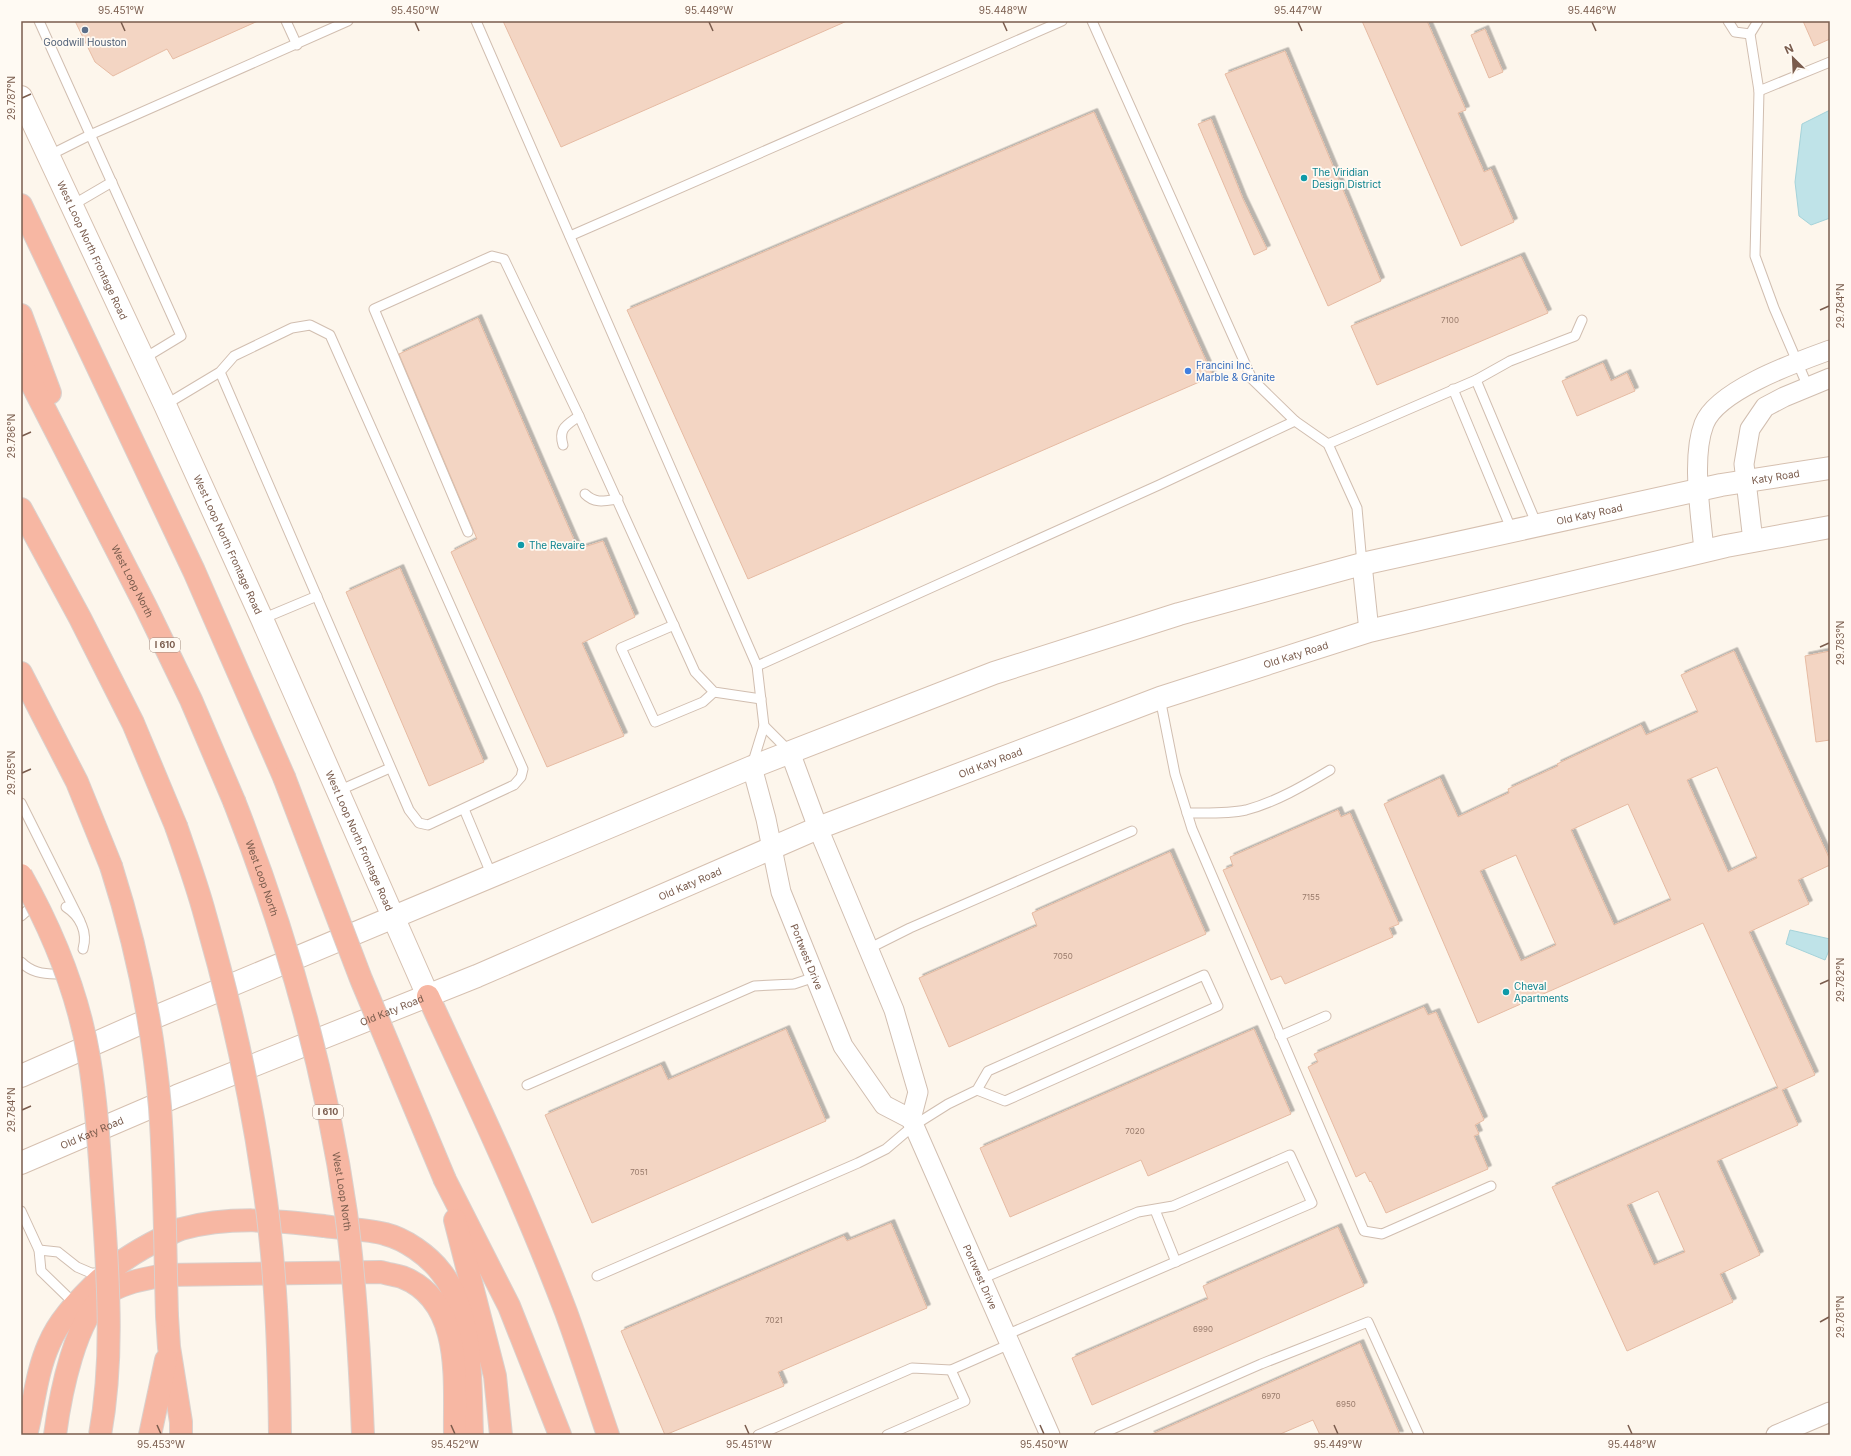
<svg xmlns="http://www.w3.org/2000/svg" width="1851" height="1456" font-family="Inter,sans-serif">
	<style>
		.water { fill: #bfe3e8; stroke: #a5d3da }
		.building { fill: #f3d5c3; stroke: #e6bba3; fill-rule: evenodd; filter: url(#shadow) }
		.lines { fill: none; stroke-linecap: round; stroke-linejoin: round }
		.lane-casing { stroke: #d1beb0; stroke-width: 11 }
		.street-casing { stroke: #d1beb0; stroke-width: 21 }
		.secondary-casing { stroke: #d6c0b0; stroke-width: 24 }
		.highway-casing { stroke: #dad1cd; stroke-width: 24 }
		.lane { stroke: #fff; stroke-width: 9 }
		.street { stroke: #fff; stroke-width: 19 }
		.secondary { stroke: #fff; stroke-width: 22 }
		.highway { stroke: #f7b7a3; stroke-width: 22 }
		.highway-bridge-casing { stroke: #dad1cd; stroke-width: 24; stroke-linecap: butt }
		.highway-bridge { stroke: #f7b7a3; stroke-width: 22 }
		.ticks { fill: none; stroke: #7a5c4d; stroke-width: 1.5 }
		.service-dot { fill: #5c6f8a; stroke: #fffaf3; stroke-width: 1.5 }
		.culture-dot { fill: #0f9aa8; stroke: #fffaf3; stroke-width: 1.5 }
		.shop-dot { fill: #3f7fe0; stroke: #fffaf3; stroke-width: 1.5 }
		.labels { text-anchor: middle; stroke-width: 3.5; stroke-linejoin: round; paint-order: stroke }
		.number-label { font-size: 8px; fill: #987a6a }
		.shield { fill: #fffaf3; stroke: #a28b7f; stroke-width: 1 }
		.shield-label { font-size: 9px; font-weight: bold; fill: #7a5c4d }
		.service-label { font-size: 10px; fill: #4e5e75; stroke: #fffaf3 }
		.culture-label { font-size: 10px; fill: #0d838f; stroke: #fffaf3; text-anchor: start }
		.street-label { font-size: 10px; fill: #7a5c4d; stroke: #fffaf3 }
		.shop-label { font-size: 10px; fill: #366cbe; stroke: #fffaf3; text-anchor: start }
		.neatline { fill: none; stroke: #7a5c4d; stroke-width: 1.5 }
		.ticks-label { font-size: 10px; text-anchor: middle; fill: #7a5c4d }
	</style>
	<defs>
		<filter id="shadow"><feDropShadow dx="3.5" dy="-3.5" stdDeviation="0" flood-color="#0004"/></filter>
	</defs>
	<rect width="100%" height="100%" fill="#fdf6ec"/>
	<g class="water">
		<path d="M 1830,110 L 1830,218 L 1811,225 L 1799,216 L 1795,182 L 1802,124 Z"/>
		<path d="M 1790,930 L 1830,939 L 1830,948 L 1825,960 L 1786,944 Z"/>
	</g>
	<g class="building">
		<path d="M 75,21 L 258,21 L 173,59 L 167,49 L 113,76 L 95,62 Z"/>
		<path d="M 503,21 L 847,21 L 561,147 Z"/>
		<path d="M 1362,21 L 1427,21 L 1466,110 L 1458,113 L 1484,172 L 1491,169 L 1514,222 L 1461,246 Z"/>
		<path d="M 1803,21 L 1830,21 L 1830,39 L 1814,46 Z"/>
		<path d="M 1485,29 L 1503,72 L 1489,78 L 1471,35 Z"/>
		<path d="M 1285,51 L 1381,281 L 1328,306 L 1225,74 Z"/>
		<path d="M 1094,112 L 1213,376 L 748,579 L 627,310 Z"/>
		<path d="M 1211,119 L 1243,199 L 1267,249 L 1254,255 L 1198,124 Z"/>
		<path d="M 1521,256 L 1548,313 L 1377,385 L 1351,326 Z"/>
		<path d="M 478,318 L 578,549 L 603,541 L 635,617 L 582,643 L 624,736 L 547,767 L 451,552 L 477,539 L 399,354 Z"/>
		<path d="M 1603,363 L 1611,381 L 1627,373 L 1635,391 L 1577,416 L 1562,381 Z"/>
		<path d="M 400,568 L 484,762 L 429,786 L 346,592 Z"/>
		<path d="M 1734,651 L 1830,860 L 1830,865 L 1798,880 L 1809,904 L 1749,932 L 1815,1075 L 1782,1090 L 1798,1125 L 1717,1161 L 1760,1255 L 1720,1274 L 1733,1302 L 1627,1351 L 1552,1187 L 1778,1088 L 1703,923 L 1478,1023 L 1384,804 L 1440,778 L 1458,817 L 1509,793 L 1508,789 L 1558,766 L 1557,764 L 1641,725 L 1646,735 L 1698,712 L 1681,675 ZM 1717,767 L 1757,858 L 1728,872 L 1687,780 ZM 1628,804 L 1671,900 L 1614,925 L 1571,830 ZM 1516,855 L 1556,945 L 1521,961 L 1480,871 ZM 1658,1191 L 1685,1252 L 1654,1265 L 1627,1205 Z"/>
		<path d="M 1830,651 L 1830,740 L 1816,742 L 1805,656 Z"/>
		<path d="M 1338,810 L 1341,817 L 1350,813 L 1399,924 L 1389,928 L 1393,937 L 1285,984 L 1281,976 L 1271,980 L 1223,870 L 1233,866 L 1230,857 Z"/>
		<path d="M 1170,852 L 1206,934 L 949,1047 L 919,978 L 1037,926 L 1032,913 Z"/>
		<path d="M 1424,1007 L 1428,1015 L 1436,1012 L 1484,1120 L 1475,1125 L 1479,1134 L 1474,1136 L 1488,1169 L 1386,1213 L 1371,1181 L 1370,1182 L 1365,1172 L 1356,1177 L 1308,1067 L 1318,1062 L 1314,1054 Z"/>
		<path d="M 786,1029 L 826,1121 L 592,1223 L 545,1115 L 661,1065 L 668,1080 Z"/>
		<path d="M 1254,1029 L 1291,1114 L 1148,1176 L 1141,1160 L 1010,1217 L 980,1148 Z"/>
		<path d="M 891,1223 L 927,1308 L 778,1372 L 784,1386 L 665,1435 L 621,1331 L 844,1236 L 847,1241 Z"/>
		<path d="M 1338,1227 L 1364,1286 L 1092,1405 L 1072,1358 L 1208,1299 L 1203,1286 Z"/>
		<path d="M 1360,1343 L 1400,1435 L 1320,1435 L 1313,1420 L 1278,1435 L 1150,1435 Z"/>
	</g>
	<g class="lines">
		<defs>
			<g id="lane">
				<path d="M 39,21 L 181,336 L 143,359"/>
				<path d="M 286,21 L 297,45"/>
				<path d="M 476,21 L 757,666 L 764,726 L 752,765"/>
				<path d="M 1728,21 L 1735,32 L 1750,34"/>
				<path d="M 1758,21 L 1750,34 L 1759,91 L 1830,62"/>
				<path d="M 1759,91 L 1755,256 L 1774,308 L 1808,387"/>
				<path d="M 48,156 L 90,135 L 348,21"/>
				<path d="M 71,206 L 112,182"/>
				<path d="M 570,236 L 1062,21"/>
				<path d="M 1476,380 L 1537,525"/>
				<path d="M 1453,389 L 1512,531"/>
				<path d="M 165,405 L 220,372 L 234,356 L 292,328 L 310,325 L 330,335 L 523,769 L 521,777 L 514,785 L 428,825 L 419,823 L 409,810 L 220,372"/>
				<path d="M 1295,421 L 1328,444 L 1357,508 L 1362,564"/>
				<path d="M 1328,444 L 1476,380 L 1510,361 L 1575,336 L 1582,320"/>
				<path d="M 563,445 C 558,428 567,425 579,416"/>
				<path d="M 585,494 C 595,504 605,501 618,499"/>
				<path d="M 468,532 L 374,309 L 492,256 L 504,259 L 579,416 L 695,672 L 714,692 L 761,699"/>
				<path d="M 262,619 L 317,596"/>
				<path d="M 674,625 L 621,648 L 655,722 L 703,702 L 714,692"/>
				<path d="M 757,666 L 1159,485 L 1295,421 L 1252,379 L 1092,21"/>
				<path d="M 1160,698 L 1175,774 L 1192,829 L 1364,1231 L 1382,1234 L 1491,1186"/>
				<path d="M 764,726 L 790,752"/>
				<path d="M 338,791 L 390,768"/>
				<path d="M 21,803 L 80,921"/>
				<path d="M 464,809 L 492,876"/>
				<path d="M 1187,813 C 1207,813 1227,814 1246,810 C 1276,802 1303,786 1330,770"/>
				<path d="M 66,907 C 80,916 88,932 83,949"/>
				<path d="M 21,916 L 29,909"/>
				<path d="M 868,949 L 910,928 L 1132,831"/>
				<path d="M 21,962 C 31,972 42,974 56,974"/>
				<path d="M 1280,1036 L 1326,1016"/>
				<path d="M 527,1085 L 754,986 L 794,984 L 815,977"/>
				<path d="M 1155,1210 L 1176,1262"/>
				<path d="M 21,1211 L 39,1250 L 41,1271 L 76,1305"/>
				<path d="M 39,1250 L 58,1252 L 77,1267 L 91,1273 L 103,1273"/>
				<path d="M 597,1276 L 858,1163 L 886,1149 L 913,1126 L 948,1104 L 977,1090 L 988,1071 L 1204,975 L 1218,1006 L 1005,1101 L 977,1090"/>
				<path d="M 981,1279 L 1138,1212 L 1173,1206 L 1290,1155 L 1312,1203 L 1006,1335"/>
				<path d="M 758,1435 L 912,1368 L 951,1370 L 1010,1344"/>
				<path d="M 887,1435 L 965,1401 L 951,1370"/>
				<path d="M 1099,1435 L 1261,1364 L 1368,1322 L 1419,1435"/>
			</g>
			<g id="street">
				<path d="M 1753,541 L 1744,464 L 1750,429 L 1765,407 L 1784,397 L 1830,378"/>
				<path d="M 1704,551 C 1701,515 1691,458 1704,424 C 1717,390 1797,362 1830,350"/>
				<path d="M 1362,564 L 1369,631"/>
				<path id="s1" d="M 790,752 L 818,828 L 894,1010 L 918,1092 L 911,1119 L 1050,1435"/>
				<path id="s2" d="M 752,767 L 766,819 L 781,892 L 843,1046 L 884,1105 L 911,1119"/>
				<path d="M 1776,1435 L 1830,1412"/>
			</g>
			<g id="secondary">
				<path id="s3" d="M 21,97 L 165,405 L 262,619 L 428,996"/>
				<path id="s4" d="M 21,1076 L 148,1020 L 752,767 L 994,673 L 1179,614 L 1362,564 L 1721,485 L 1830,468"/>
				<path id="s5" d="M 21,1163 L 177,1096 L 477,976 L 818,828 L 1160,698 L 1369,631 L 1726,546 L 1830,527"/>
			</g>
			<g id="highway">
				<path d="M 21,205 L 194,571 L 284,777"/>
				<path d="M 21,315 L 50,393"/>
				<path id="s6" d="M 21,363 L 146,607 L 191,700 L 234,801"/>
				<path d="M 21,509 L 80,618 L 133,723 L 176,826"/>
				<path d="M 21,673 L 77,782 L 111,866"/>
				<path d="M 428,996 C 476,1100 525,1204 566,1312 C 581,1353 594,1394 608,1435"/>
				<path d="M 445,1180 L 509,1306 L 560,1435"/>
				<path d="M 455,1220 L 495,1376 L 501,1435"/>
				<path d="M 167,1316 L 169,1347 L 181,1422 L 181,1435"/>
				<path d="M 26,1435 C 34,1405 36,1373 49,1344 C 58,1322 75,1304 92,1287 C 114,1265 134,1252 162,1238 C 168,1235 175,1231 181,1229 C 228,1216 277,1220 324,1226 C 342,1229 368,1229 385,1234 C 405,1239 428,1255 441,1272 C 474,1313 470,1385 472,1435"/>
				<path d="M 55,1435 C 60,1397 75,1314 109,1292 C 126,1282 144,1279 164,1275 L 381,1272 C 388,1274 395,1275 402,1277 C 464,1301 454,1382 455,1435"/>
				<path d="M 150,1435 L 166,1360"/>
			</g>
		</defs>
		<use href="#lane" class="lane-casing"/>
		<use href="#street" class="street-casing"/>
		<use href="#secondary" class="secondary-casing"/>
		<use href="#highway" class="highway-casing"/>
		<use href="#lane" class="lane"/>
		<use href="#street" class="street"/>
		<use href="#secondary" class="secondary"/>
		<use href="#highway" class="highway"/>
		<defs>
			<g id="highway-bridge">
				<path d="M 284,777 L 361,979 L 445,1180"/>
				<path id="s7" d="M 234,801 C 286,933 326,1072 346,1213 C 356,1287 360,1361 363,1435"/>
				<path d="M 176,826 C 186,855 197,885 205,915 C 230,1002 250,1090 263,1180 C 276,1264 279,1350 280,1435"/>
				<path d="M 111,866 C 136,944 153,1026 160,1107 C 165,1177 165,1247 167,1316"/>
				<path d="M 21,875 C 53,932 78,993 89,1058 C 98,1111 100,1165 104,1218 C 109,1291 113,1363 100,1435"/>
			</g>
		</defs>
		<use href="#highway-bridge" class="highway-bridge-casing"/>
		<use href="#highway-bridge" class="highway-bridge"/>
	</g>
	<path class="ticks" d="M 121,22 L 125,31M 415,22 L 419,31M 709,22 L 713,31M 1003,22 L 1007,31M 1298,22 L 1302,31M 1592,22 L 1596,31M 22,98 L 31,94M 1820,310 L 1829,306M 22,436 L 31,432M 1820,647 L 1829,643M 22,773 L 31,769M 1820,984 L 1829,980M 22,1110 L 31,1106M 1820,1322 L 1829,1317M 157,1425 L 161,1434M 451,1425 L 455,1434M 745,1425 L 749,1434M 1040,1425 L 1044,1434M 1334,1425 L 1338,1434M 1628,1425 L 1632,1434"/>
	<circle class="service-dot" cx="85" cy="30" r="4"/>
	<g class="culture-dot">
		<circle cx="1304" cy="178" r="4"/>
		<circle cx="521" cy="545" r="4"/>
		<circle cx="1506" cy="992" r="4"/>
	</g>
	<circle class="shop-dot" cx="1188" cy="371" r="4"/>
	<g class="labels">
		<g class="number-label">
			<text x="1450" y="323">7100</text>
			<text x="1311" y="900">7155</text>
			<text x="1063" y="959">7050</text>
			<text x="1135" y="1134">7020</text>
			<text x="639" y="1175">7051</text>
			<text x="774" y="1323">7021</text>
			<text x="1203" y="1332">6990</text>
			<text x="1271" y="1399">6970</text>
			<text x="1346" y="1407">6950</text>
		</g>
		<g class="shield">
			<rect x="150" y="638" width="30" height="14" rx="3"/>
			<rect x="313" y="1105" width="30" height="14" rx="3"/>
		</g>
		<g class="shield-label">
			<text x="165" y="648">I 610</text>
			<text x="328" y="1115">I 610</text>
		</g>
		<g class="service-label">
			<text x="85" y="46">Goodwill Houston</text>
		</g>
		<g class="culture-label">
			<text x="1312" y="176">The Viridian<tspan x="1312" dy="12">Design District</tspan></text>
			<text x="529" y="549">The Revaire</text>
			<text x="1514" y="990">Cheval<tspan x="1514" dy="12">Apartments</tspan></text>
		</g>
		<g class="street-label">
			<text dy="4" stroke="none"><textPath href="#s3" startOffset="169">West Loop North Frontage Road</textPath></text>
			<text dy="4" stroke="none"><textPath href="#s4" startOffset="1860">Katy Road</textPath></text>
			<text dy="4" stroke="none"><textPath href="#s4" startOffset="1670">Old Katy Road</textPath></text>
			<text dy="4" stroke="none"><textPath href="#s3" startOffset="493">West Loop North Frontage Road</textPath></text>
			<text dy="4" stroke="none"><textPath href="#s6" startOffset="245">West Loop North</textPath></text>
			<text dy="4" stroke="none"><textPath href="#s5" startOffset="1373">Old Katy Road</textPath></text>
			<text dy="4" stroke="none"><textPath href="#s5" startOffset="1049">Old Katy Road</textPath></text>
			<text dy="4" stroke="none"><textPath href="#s3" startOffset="817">West Loop North Frontage Road</textPath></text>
			<text dy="4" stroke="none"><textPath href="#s7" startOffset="82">West Loop North</textPath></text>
			<text dy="4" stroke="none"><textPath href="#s5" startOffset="725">Old Katy Road</textPath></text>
			<text dy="4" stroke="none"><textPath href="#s2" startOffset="198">Portwest Drive</textPath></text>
			<text dy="4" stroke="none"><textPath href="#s5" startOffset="401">Old Katy Road</textPath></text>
			<text dy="4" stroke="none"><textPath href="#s5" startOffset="77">Old Katy Road</textPath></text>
			<text dy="4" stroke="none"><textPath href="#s7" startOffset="406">West Loop North</textPath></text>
			<text dy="4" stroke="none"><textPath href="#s1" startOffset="564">Portwest Drive</textPath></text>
		</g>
		<g class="shop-label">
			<text x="1196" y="369">Francini Inc.<tspan x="1196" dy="12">Marble &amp; Granite</tspan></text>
		</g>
	</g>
	<rect width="1851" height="1456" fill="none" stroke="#fffaf3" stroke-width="44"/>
	<g transform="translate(1793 58) rotate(336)" stroke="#fffaf3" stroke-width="3" paint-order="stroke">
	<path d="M0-3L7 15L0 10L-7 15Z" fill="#7a5c4d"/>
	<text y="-6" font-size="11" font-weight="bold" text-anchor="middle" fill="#7a5c4d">N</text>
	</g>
	<rect x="22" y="22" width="1807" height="1412" class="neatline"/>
	<g class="ticks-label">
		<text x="121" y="14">95.451°W</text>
		<text x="415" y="14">95.450°W</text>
		<text x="709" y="14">95.449°W</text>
		<text x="1003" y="14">95.448°W</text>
		<text x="1298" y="14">95.447°W</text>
		<text x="1592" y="14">95.446°W</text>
		<text transform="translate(11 98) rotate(-90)" y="4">29.787°N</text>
		<text transform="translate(1840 306) rotate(-90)" y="4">29.784°N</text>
		<text transform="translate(11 436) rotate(-90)" y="4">29.786°N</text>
		<text transform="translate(1840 643) rotate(-90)" y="4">29.783°N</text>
		<text transform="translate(11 773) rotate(-90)" y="4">29.785°N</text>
		<text transform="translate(1840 980) rotate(-90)" y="4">29.782°N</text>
		<text transform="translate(11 1110) rotate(-90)" y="4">29.784°N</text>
		<text transform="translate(1840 1317) rotate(-90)" y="4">29.781°N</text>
		<text x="161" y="1448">95.453°W</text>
		<text x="455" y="1448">95.452°W</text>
		<text x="749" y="1448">95.451°W</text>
		<text x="1044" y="1448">95.450°W</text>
		<text x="1338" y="1448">95.449°W</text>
		<text x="1632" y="1448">95.448°W</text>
	</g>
</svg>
